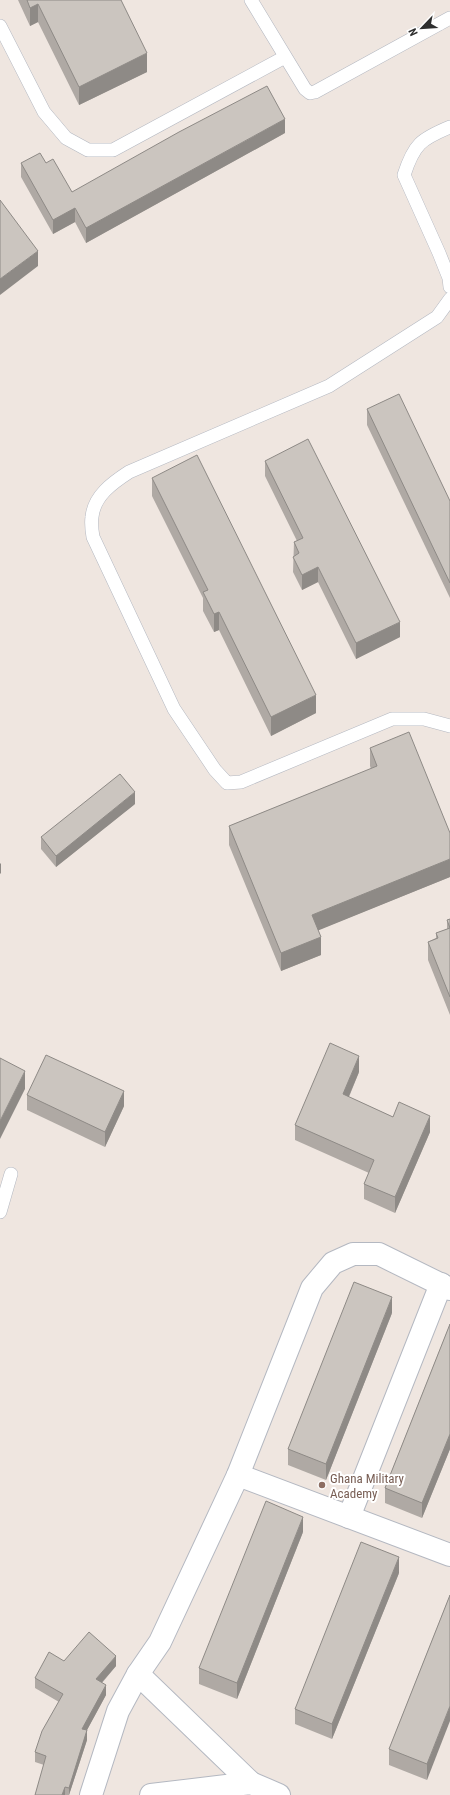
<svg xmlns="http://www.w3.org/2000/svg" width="450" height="1795" font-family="'Roboto Condensed',sans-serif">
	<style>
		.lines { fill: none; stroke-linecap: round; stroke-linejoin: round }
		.service-casing { stroke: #b4b8c1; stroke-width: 14 }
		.minor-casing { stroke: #b4b8c1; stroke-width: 24 }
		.service { stroke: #fff; stroke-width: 13 }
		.minor { stroke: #fff; stroke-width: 22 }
		.wall { fill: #afa9a4 }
		.shaded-wall { fill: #8e8a86 }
		.building { fill: #cbc5bf; stroke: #8e8a86 }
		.education-dot { fill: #8d6e63; stroke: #fff; stroke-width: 1.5 }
		.labels { text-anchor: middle; stroke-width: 4; stroke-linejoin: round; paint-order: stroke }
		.education-label { font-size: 13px; fill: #785e54; stroke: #fff; text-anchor: start }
	</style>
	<rect width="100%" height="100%" fill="#efe6e0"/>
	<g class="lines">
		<defs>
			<g id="service">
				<path d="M 251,0 L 305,89 L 310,93 L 315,92 L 450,18"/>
				<path d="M 0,26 L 44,112 L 66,138 L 88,150 L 113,150 L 285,57"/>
				<path d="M 450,127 C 421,139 414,144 404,175 L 439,253 L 449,278 L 450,287"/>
				<path d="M 450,299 L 437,317 L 329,386 L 129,472 C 112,483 94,496 92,517 C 91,523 92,531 93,537 L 174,709 L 215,770 L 227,783 L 241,782 L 392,719 L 424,719 L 450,726"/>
				<path d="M 0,1212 L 11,1174"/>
			</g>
			<g id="minor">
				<path d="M 238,1475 L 450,1555"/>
				<path d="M 349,1517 L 441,1284"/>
				<path d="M 138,1674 L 251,1783"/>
				<path d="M 91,1795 L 118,1711 L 138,1674 L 160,1642 L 238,1475 L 312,1288 L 333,1263 L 353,1254 L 379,1254 L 450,1289"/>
				<path d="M 151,1795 L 251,1783 L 279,1795"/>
			</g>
		</defs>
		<use href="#service" class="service-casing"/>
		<use href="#minor" class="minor-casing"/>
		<use href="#service" class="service"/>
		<use href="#minor" class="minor"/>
	</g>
	<g class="wall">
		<path d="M 18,0 L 121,0 L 147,72 L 79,105 L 38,22 L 30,26 Z"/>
		<path d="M 285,133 L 86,243 L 75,222 L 53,234 L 21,177 L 21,163 L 46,163 L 72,192 Z"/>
		<path d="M 367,409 L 450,501 L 450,598 L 367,425 Z"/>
		<path d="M 265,461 L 400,637 L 356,659 L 318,582 L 302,590 L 293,572 L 294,542 L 297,541 L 265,476 Z"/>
		<path d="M 152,478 L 316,713 L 271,736 L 219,630 L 214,632 L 203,611 L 203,598 L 152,496 Z"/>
		<path d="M 370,748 L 450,877 L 318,930 L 321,955 L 281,971 L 229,845 L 229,826 L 371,769 L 370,766 Z"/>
		<path d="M 135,804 L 56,867 L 41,849 L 41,837 Z"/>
		<path d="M 450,919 L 450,1015 L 428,960 L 428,942 L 436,938 L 436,933 L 447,929 L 447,920 Z"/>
		<path d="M 359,1072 L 349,1097 L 393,1117 L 430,1132 L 395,1213 L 364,1199 L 364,1184 L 369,1173 L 295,1140 L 295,1125 Z"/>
		<path d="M 27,1095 L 124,1106 L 105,1147 L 27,1110 Z"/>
		<path d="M 392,1313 L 326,1480 L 288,1465 L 288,1449 Z"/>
		<path d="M 450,1324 L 450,1449 L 422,1518 L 385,1503 L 385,1488 Z"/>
		<path d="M 303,1532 L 237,1699 L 199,1684 L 199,1668 Z"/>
		<path d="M 399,1573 L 332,1739 L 295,1724 L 295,1709 Z"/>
		<path d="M 450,1595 L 427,1780 L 389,1765 L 389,1749 Z"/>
		<path d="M 64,1661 L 116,1666 L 102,1683 L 106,1695 L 87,1730 L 87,1740 L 69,1795 L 35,1795 L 44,1765 L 35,1762 L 35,1752 L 59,1702 L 35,1688 L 35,1678 Z"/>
	</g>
	<g class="shaded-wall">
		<path d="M 38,4 L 38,22 L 30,26 L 30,8 Z"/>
		<path d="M 147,53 L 147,72 L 79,105 L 79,87 Z"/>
		<path d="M 285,119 L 285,133 L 86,243 L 86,228 Z"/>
		<path d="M 75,208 L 75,222 L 53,234 L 53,220 Z"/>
		<path d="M 38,251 L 38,266 L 0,295 L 0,279 Z"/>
		<path d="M 318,567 L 318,582 L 302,590 L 302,575 Z"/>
		<path d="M 219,612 L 219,630 L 214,632 L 214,614 Z"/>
		<path d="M 400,622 L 400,637 L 356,659 L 356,643 Z"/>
		<path d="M 316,695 L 316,713 L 271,736 L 271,717 Z"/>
		<path d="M 135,792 L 135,804 L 56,867 L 56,856 Z"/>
		<path d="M 450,859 L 450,877 L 312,933 L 312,915 Z"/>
		<path d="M 1,863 L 1,873 L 0,874 L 0,864 Z"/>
		<path d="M 321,937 L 321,955 L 281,971 L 281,953 Z"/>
		<path d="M 359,1056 L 359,1072 L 343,1110 L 343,1094 Z"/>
		<path d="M 25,1071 L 25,1089 L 0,1139 L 0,1121 Z"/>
		<path d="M 124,1091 L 124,1106 L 105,1147 L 105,1132 Z"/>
		<path d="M 430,1116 L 430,1132 L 395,1213 L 395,1197 Z"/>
		<path d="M 392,1297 L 392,1313 L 326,1480 L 326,1464 Z"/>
		<path d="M 450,1434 L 450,1449 L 422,1518 L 422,1503 Z"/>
		<path d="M 303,1517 L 303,1532 L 237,1699 L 237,1683 Z"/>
		<path d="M 399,1557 L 399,1573 L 332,1739 L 332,1724 Z"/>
		<path d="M 116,1656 L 116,1666 L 96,1689 L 96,1679 Z"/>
		<path d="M 106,1685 L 106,1695 L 87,1730 L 87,1740 L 69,1795 L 69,1788 L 82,1729 Z"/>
		<path d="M 450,1706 L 450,1721 L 427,1780 L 427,1764 Z"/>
		<path d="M 65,1787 L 65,1795 L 62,1795 Z"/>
	</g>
	<g class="building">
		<path d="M 27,0 L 121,0 L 147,53 L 79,87 L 38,4 L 30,8 Z"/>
		<path d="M 267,86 L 285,119 L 86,228 L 75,208 L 53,220 L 21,163 L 40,153 L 46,163 L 53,159 L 72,192 L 179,132 Z"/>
		<path d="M 0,200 L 38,251 L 0,279 Z"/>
		<path d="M 399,394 L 450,501 L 450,583 L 367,409 Z"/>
		<path d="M 308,439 L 400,622 L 356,643 L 318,567 L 302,575 L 293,557 L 299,553 L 294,542 L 303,538 L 265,461 Z"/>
		<path d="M 197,455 L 316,695 L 271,717 L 219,612 L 214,614 L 203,592 L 208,590 L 152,478 Z"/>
		<path d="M 409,732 L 450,833 L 450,859 L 312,915 L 321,937 L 281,953 L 229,826 L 377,766 L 370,748 Z"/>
		<path d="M 120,774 L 135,792 L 56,856 L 41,837 Z"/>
		<path d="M 450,919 L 450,997 L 428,942 L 438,938 L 436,933 L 450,928 L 447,920 Z"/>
		<path d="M 330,1043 L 359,1056 L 343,1094 L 393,1117 L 399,1102 L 430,1116 L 395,1197 L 364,1184 L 374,1160 L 295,1125 Z"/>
		<path d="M 46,1055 L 124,1091 L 105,1132 L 27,1095 Z"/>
		<path d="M 0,1058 L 25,1071 L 0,1121 Z"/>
		<path d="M 354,1282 L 392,1297 L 326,1464 L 288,1449 Z"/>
		<path d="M 450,1324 L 450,1434 L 422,1503 L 385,1488 Z"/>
		<path d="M 266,1501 L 303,1517 L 237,1683 L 199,1668 Z"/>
		<path d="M 361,1542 L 399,1557 L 332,1724 L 295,1709 Z"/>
		<path d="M 450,1595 L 450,1706 L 427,1764 L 389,1749 Z"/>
		<path d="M 89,1632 L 116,1656 L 96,1679 L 106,1685 L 82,1729 L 87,1730 L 69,1788 L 65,1787 L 62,1795 L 35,1795 L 46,1756 L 35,1752 L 42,1731 L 63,1694 L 35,1678 L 49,1652 L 64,1661 Z"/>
	</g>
	<circle class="education-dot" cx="322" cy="1485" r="4"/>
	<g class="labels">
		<g class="education-label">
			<text x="330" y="1483">Ghana Military<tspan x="330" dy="15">Academy</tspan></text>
		</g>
	</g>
	<g transform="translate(422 28) rotate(245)" stroke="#ffffff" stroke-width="3" paint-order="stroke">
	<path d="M0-3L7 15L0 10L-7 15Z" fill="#2e2e2e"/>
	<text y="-6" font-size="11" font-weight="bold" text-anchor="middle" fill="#2e2e2e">N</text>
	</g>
</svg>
